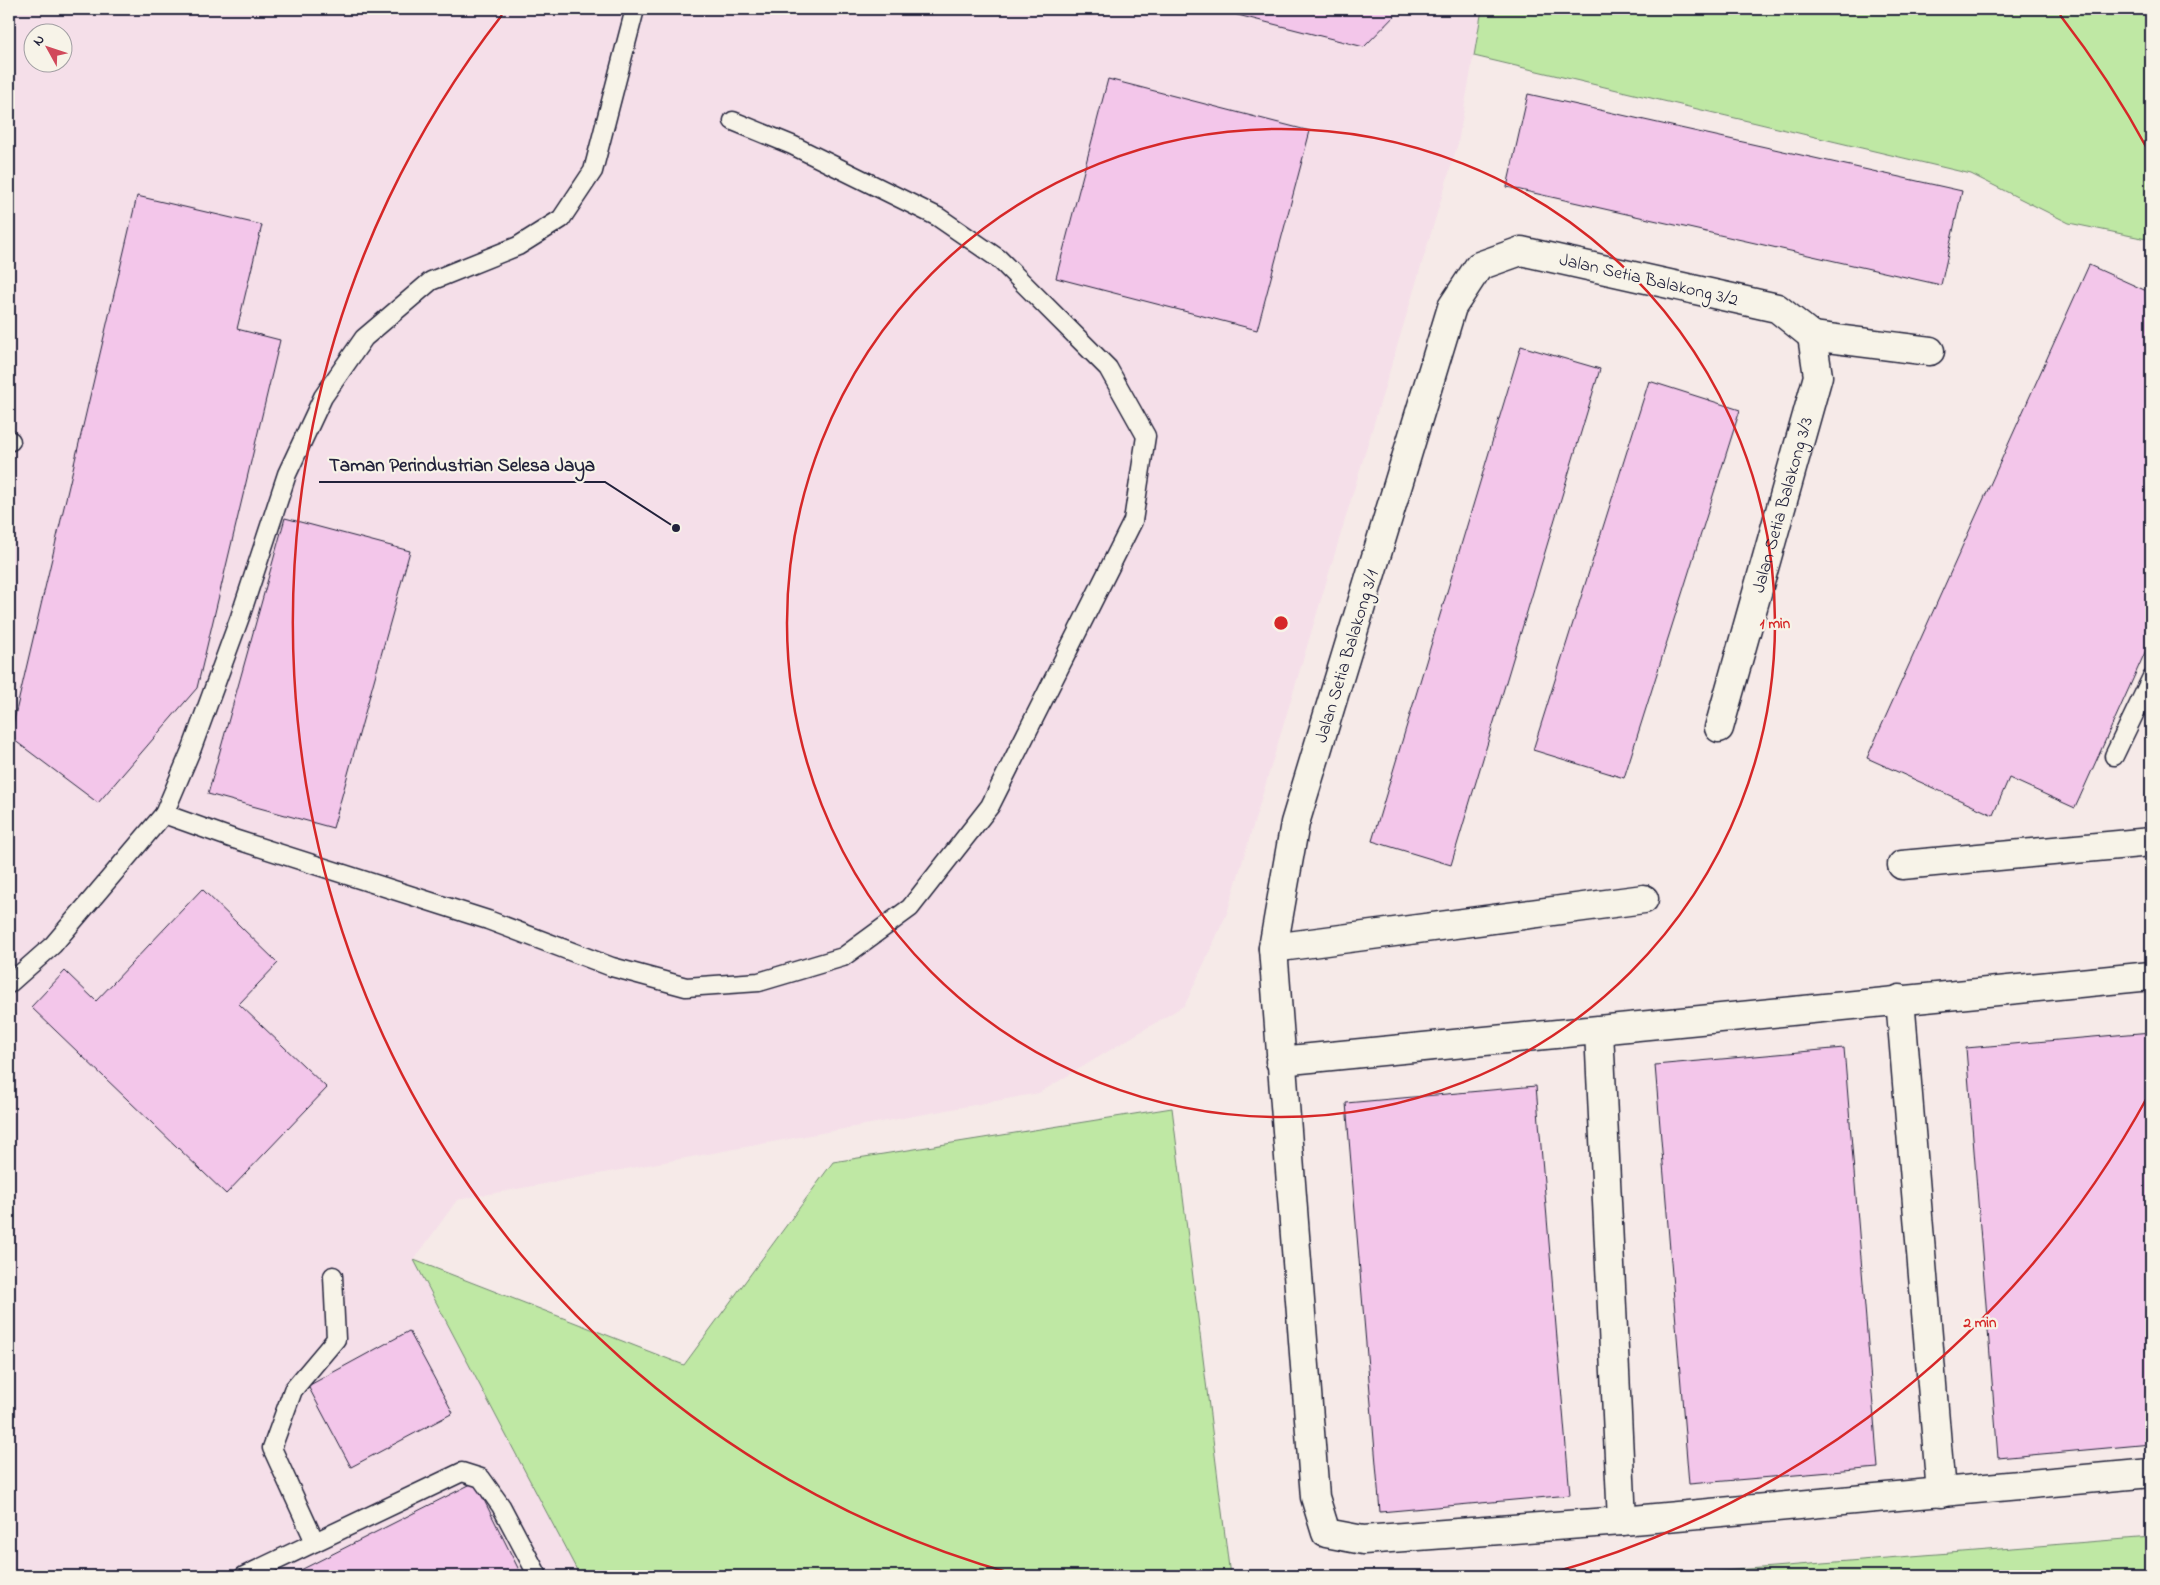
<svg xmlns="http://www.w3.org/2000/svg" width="2160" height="1585" font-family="'Indie Flower',sans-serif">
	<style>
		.built { fill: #f5dfe9; fill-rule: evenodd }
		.green { fill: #bfe8a4; stroke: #708570 }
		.building { fill: #f3c6ea; stroke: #22223b }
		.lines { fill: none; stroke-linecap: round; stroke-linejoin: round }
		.lane-casing { stroke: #22223b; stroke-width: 21 }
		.street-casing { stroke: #22223b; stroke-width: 31 }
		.lane { stroke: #f7f3e8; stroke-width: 18 }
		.street { stroke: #f7f3e8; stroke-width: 28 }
		.ring { fill: none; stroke: #d62828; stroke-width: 2.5 }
		.labels { text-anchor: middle; stroke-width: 4.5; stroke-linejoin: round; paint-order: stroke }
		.street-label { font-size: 18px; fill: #22223b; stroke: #f7f3e8 }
		.centre { fill: #d62828; stroke: #f7f3e8; stroke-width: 2.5 }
		.ring-label { font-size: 15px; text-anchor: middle; font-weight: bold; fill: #d62828; stroke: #f7f3e8; stroke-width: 4.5; stroke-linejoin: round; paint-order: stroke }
		.leader { fill: none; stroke: #22223b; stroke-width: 2 }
		.callout-dot { fill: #22223b; stroke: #f7f3e8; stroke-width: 2 }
		.callout-label { font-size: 19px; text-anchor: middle; font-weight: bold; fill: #22223b; stroke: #f7f3e8; stroke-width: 4.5; stroke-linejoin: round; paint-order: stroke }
	</style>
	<rect width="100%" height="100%" fill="#f6eae8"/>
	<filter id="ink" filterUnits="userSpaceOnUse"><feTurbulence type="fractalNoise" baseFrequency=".02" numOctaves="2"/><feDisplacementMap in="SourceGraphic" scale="10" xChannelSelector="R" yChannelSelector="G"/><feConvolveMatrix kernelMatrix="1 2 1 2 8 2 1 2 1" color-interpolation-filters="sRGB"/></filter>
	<g filter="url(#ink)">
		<path class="built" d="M 9,9 L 1482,9 L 1458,143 L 1227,913 L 1185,1005 L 1039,1093 L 457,1200 L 414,1260 L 580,1576 L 9,1576 ZM 32,32 L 62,32 L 62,62 L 32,62 Z"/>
		<g class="green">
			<path d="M 1482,9 L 2151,9 L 2151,240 L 2069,223 L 1971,174 L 1474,56 Z"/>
			<path d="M 1172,1108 L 1230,1576 L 580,1576 L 414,1260 L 684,1365 L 833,1162 Z"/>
			<path d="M 2151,1537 L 2151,1576 L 1660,1576 Z"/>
		</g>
		<g class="building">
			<path d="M 1214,9 L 1401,9 L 1364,47 Z"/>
			<path d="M 1108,79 L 1310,131 L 1257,330 L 1056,278 Z"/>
			<path d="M 1528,94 L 1962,191 L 1941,285 L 1507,187 Z"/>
			<path d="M 137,196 L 262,225 L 237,329 L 280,340 L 197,688 L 98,803 L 10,737 Z"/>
			<path d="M 2089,265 L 2151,293 L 2151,639 L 2075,808 L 2009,778 L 1993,815 L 1867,758 Z"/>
			<path d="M 1521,346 L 1600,369 L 1451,865 L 1372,841 Z"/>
			<path d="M 1649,381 L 1740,410 L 1624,778 L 1533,750 Z"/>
			<path d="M 285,518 L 410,551 L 333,828 L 208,794 Z"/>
			<path d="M 202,889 L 278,963 L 239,1004 L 327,1088 L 226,1194 L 31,1007 L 65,971 L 96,1001 Z"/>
			<path d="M 2151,1032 L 2151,1444 L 1998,1458 L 1966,1048 Z"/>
			<path d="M 1844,1048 L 1878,1468 L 1689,1484 L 1655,1065 Z"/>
			<path d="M 1536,1086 L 1570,1495 L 1380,1512 L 1346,1103 Z"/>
			<path d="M 409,1331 L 453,1413 L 351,1467 L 308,1386 Z"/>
			<path d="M 475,1482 L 522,1576 L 289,1576 Z"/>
		</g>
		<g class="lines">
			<defs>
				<g id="lane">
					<path d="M 9,440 L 11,441"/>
					<path d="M 2114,756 L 2151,679"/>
					<path d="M 164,814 L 192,748 L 240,617 L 287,474 L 323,397 L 364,338 L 431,281 L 518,246 L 561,219 L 593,171 L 635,9"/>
					<path d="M 9,984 L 53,945 L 164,814 L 234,839 L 488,920 L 612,967 L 686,987 L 759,982 L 843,957 L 910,908 L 990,806 L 1133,521 L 1146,436 L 1108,368 L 999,259 L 938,217 L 792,145 L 733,121"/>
					<path d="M 315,1542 L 272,1448 L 293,1390 L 336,1339 L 333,1276"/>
					<path d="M 244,1576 L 462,1472 L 481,1478 L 501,1506 L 538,1576"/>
				</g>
				<g id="street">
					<path d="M 1812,336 L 1777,308 L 1521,251 L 1479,266 L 1452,307 L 1295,823 L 1273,948 L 1315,1497 L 1326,1533 L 1363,1540 L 1622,1521 L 2151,1473"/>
					<path d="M 1812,336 L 1930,351"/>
					<path id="s1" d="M 1719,728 L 1818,376 L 1812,336"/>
					<path d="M 1902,865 L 2151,842"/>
					<path d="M 1273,948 L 1644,899"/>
					<path d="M 1900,999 L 1941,1493"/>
					<path d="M 1599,1031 L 1622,1521"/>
					<path d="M 1280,1061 C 1571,1034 1861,1003 2151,976"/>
				</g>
			</defs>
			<use href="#lane" class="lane-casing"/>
			<use href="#street" class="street-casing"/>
			<use href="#lane" class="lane"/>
			<use href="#street" class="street"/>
		</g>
	</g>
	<g class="ring">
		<circle cx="1281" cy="623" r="494"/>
		<path d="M2149 1094A988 988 0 0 1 1545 1575M1017 1575A988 988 0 0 1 502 15M2060 15A988 988 0 0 1 2149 152"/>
	</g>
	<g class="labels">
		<g class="street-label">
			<text transform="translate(1649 279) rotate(13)" y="6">Jalan Setia Balakong 3/2</text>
			<text dy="6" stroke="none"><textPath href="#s1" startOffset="232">Jalan Setia Balakong 3/3</textPath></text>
			<text transform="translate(1346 656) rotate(-73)" y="6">Jalan Setia Balakong 3/1</text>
		</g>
	</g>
	<circle cx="1281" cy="623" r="8" class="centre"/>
	<g class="ring-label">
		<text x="1775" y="628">1 min</text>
		<text x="1980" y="1327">2 min</text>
	</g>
	<path class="leader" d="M676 528L605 482H319"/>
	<circle class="callout-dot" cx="676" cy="528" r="5"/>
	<g class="callout-label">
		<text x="462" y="471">Taman Perindustrian Selesa Jaya</text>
	</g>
	<rect width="2160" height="1585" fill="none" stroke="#f7f3e8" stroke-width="30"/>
	<rect x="15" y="15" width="2130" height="1555" fill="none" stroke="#22223b" stroke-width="2" filter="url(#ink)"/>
	<g transform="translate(48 48) rotate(310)"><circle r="24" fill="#f7f3e8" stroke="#a29fa3"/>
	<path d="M0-4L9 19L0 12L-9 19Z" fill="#d1495b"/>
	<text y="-8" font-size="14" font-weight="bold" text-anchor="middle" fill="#22223b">N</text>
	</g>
</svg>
